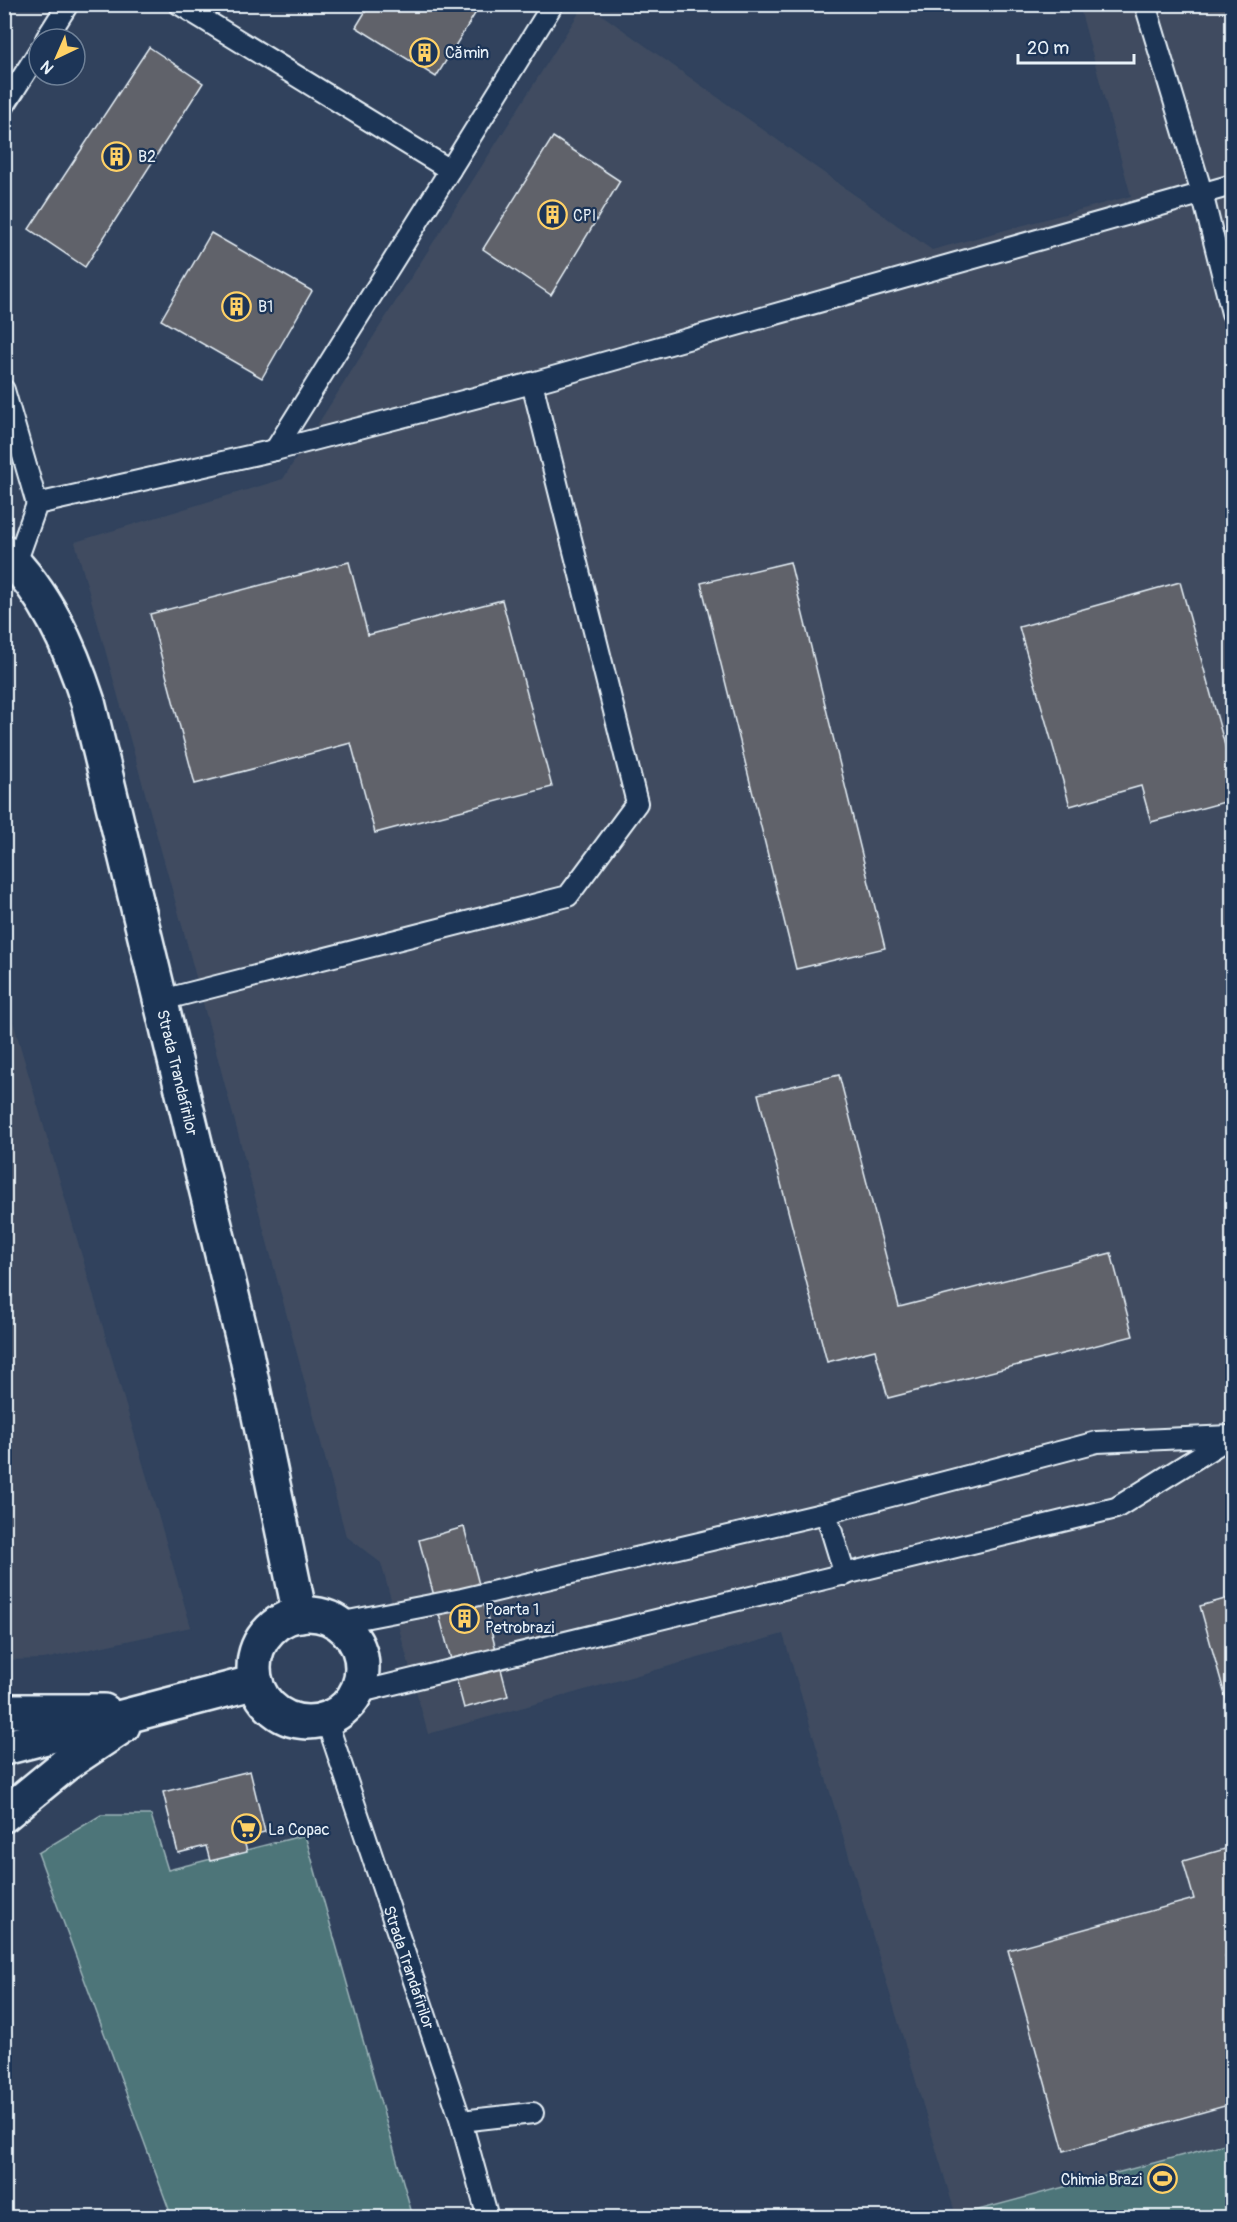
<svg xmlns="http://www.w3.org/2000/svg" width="1237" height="2222" font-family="Pangolin,sans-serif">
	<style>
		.built { fill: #3f4c61 }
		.green { fill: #4e7579; stroke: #9bb3b8; stroke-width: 1.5 }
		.building { fill: #60626a; stroke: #e8f1f8; stroke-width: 1.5 }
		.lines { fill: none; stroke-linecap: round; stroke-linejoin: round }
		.service-casing { stroke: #e8f1f8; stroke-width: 24 }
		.secondary-casing { stroke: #e8f1f8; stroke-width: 38 }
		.service { stroke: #1d3557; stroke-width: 20 }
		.secondary { stroke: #1d3557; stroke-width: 33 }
		.labels { text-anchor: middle; stroke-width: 4.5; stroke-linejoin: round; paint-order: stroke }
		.poi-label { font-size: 16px; fill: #e8f1f8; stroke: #1d3557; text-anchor: start }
		.street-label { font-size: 16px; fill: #e8f1f8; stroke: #1d3557 }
	</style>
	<rect width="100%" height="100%" fill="#31425d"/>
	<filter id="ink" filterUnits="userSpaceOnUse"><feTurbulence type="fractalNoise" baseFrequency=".0167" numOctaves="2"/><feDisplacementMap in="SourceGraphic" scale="12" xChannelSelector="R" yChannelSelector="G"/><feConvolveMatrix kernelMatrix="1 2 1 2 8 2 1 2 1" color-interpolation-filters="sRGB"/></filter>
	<g filter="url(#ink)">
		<g class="built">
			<path d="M 584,5 L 588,5 L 932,250 L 1131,196 L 1079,5 L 1232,5 L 1232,2142 L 956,2216 L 783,1634 L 428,1734 L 381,1563 L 346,1536 L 185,936 L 75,542 L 283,479 Z"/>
			<path d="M 4,991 L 191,1627 L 44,1659 L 5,1660 Z"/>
		</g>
		<g class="green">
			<path d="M 101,1815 L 151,1815 L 168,1870 L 305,1835 L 413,2217 L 5,2218 L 5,2213 L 171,2215 L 38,1853 Z"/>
			<path d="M 1232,2142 L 1232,2217 L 948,2217 L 956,2216 Z"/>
		</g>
		<g class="building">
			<path d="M 370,4 L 481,4 L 436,77 L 356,27 Z"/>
			<path d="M 149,47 L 203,83 L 85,267 L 29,229 Z"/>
			<path d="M 553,137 L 620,181 L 551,295 L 483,249 Z"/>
			<path d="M 211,233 L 312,291 L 262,378 L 161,320 Z"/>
			<path d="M 349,562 L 368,635 L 502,600 L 552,787 L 375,833 L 351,743 L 195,784 L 150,614 Z"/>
			<path d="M 790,562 L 885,948 L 796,969 L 701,583 Z"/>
			<path d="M 1180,582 L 1232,771 L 1232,800 L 1151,822 L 1141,786 L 1070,806 L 1019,627 Z"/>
			<path d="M 839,1075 L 899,1307 L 1111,1253 L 1133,1336 L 888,1398 L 875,1350 L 827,1362 L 758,1094 Z"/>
			<path d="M 464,1527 L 508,1696 L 464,1708 L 419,1540 Z"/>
			<path d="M 1232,1597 L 1232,1720 L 1200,1606 Z"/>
			<path d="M 250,1771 L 265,1832 L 243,1837 L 247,1852 L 210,1861 L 206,1846 L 178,1853 L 163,1792 Z"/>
			<path d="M 1232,1847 L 1232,1953 L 1225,1956 L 1232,1982 L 1232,2104 L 1064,2151 L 1008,1950 L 1194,1899 L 1183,1861 Z"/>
		</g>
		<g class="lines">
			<defs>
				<g id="service">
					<path d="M 179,4 L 450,170 L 275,450"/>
					<path d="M 1145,4 L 1202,193 L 1232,313"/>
					<path d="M 46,39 L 68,4"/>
					<path d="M 4,106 L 39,51"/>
					<path d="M 450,170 L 553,4"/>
					<path d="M 4,390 L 37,504"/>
					<path d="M 16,563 L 37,504 L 275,450 L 532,383 L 1232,185"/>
					<path d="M 162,1000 L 568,896 L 637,803 L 532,383"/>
					<path d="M 826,1513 L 845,1575"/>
					<path d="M 338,1623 L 462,1599 L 826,1513 L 1097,1442 L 1230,1436"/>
					<path d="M 356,1693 L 1116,1508 L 1232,1436"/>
					<path id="s1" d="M 326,1719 L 461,2121 L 488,2218"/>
					<path d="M 461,2121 L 533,2113"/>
				</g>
				<g id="secondary">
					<path id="s2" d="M 4,552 C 46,593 70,646 88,702 L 246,1353 L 300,1615"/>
					<circle cx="308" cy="1668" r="54"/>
					<path d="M 4,1711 L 104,1711"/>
					<path d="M 4,1748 L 256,1682"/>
					<path d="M 4,1815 L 66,1764 L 123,1726"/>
				</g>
			</defs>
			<use href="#service" class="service-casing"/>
			<use href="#secondary" class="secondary-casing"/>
			<use href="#service" class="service"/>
			<use href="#secondary" class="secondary"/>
		</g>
	</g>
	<defs>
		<symbol id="building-ring" viewBox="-11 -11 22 22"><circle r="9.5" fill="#1d3557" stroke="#ffd166" stroke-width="1.5"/><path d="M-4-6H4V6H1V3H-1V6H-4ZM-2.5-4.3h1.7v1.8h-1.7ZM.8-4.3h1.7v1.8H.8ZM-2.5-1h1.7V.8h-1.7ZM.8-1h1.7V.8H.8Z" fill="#ffd166"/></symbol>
		<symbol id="supermarket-ring" viewBox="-11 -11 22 22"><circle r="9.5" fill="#1d3557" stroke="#ffd166" stroke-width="1.5"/><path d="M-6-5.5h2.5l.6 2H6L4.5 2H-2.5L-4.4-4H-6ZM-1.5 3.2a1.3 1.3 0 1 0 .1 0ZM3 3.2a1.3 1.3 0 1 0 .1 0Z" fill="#ffd166"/></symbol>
		<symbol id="stadium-ring" viewBox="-11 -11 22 22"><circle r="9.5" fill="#1d3557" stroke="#ffd166" stroke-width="1.5"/><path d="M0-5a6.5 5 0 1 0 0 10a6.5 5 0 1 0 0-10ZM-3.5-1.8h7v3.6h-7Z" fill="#ffd166"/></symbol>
	</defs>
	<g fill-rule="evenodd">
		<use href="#building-ring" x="408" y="36" width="33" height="33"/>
		<use href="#building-ring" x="100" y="140" width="33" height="33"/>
		<use href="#building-ring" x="536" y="198" width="33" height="33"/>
		<use href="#building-ring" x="220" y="290" width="33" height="33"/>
		<use href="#building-ring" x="448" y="1602" width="33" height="33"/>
		<use href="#supermarket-ring" x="230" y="1812" width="33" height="33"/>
		<use href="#stadium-ring" x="1146" y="2162" width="33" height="33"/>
	</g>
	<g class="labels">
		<g class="poi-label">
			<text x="445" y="58">Cămin</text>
			<text x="138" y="162">B2</text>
			<text x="573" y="221">CPI</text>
			<text x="258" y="312">B1</text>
			<text x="485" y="1615">Poarta 1<tspan x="485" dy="18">Petrobrazi</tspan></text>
			<text x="268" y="1835">La Copac</text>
			<text x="1142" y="2185" text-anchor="end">Chimia Brazi</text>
		</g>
		<g class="street-label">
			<text dy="6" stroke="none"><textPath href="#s2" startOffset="555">Strada Trandafirilor</textPath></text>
			<text dy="6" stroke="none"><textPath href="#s1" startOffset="262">Strada Trandafirilor</textPath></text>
		</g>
	</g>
	<rect width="1237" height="2222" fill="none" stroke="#1d3557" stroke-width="24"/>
	<rect x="12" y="12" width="1213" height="2198" fill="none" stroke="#e8f1f8" stroke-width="2" filter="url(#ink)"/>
	<g transform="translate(57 57) rotate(224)"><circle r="28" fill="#1d3557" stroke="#6e8097" stroke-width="1.5"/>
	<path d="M0-4.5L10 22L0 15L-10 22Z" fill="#ffd166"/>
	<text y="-9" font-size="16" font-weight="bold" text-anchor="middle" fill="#e8f1f8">N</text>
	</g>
	<path d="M1018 54v9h116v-9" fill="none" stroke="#e8f1f8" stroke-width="3"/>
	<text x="1027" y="54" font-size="18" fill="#e8f1f8" stroke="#1d3557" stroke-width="4.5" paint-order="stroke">20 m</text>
</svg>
